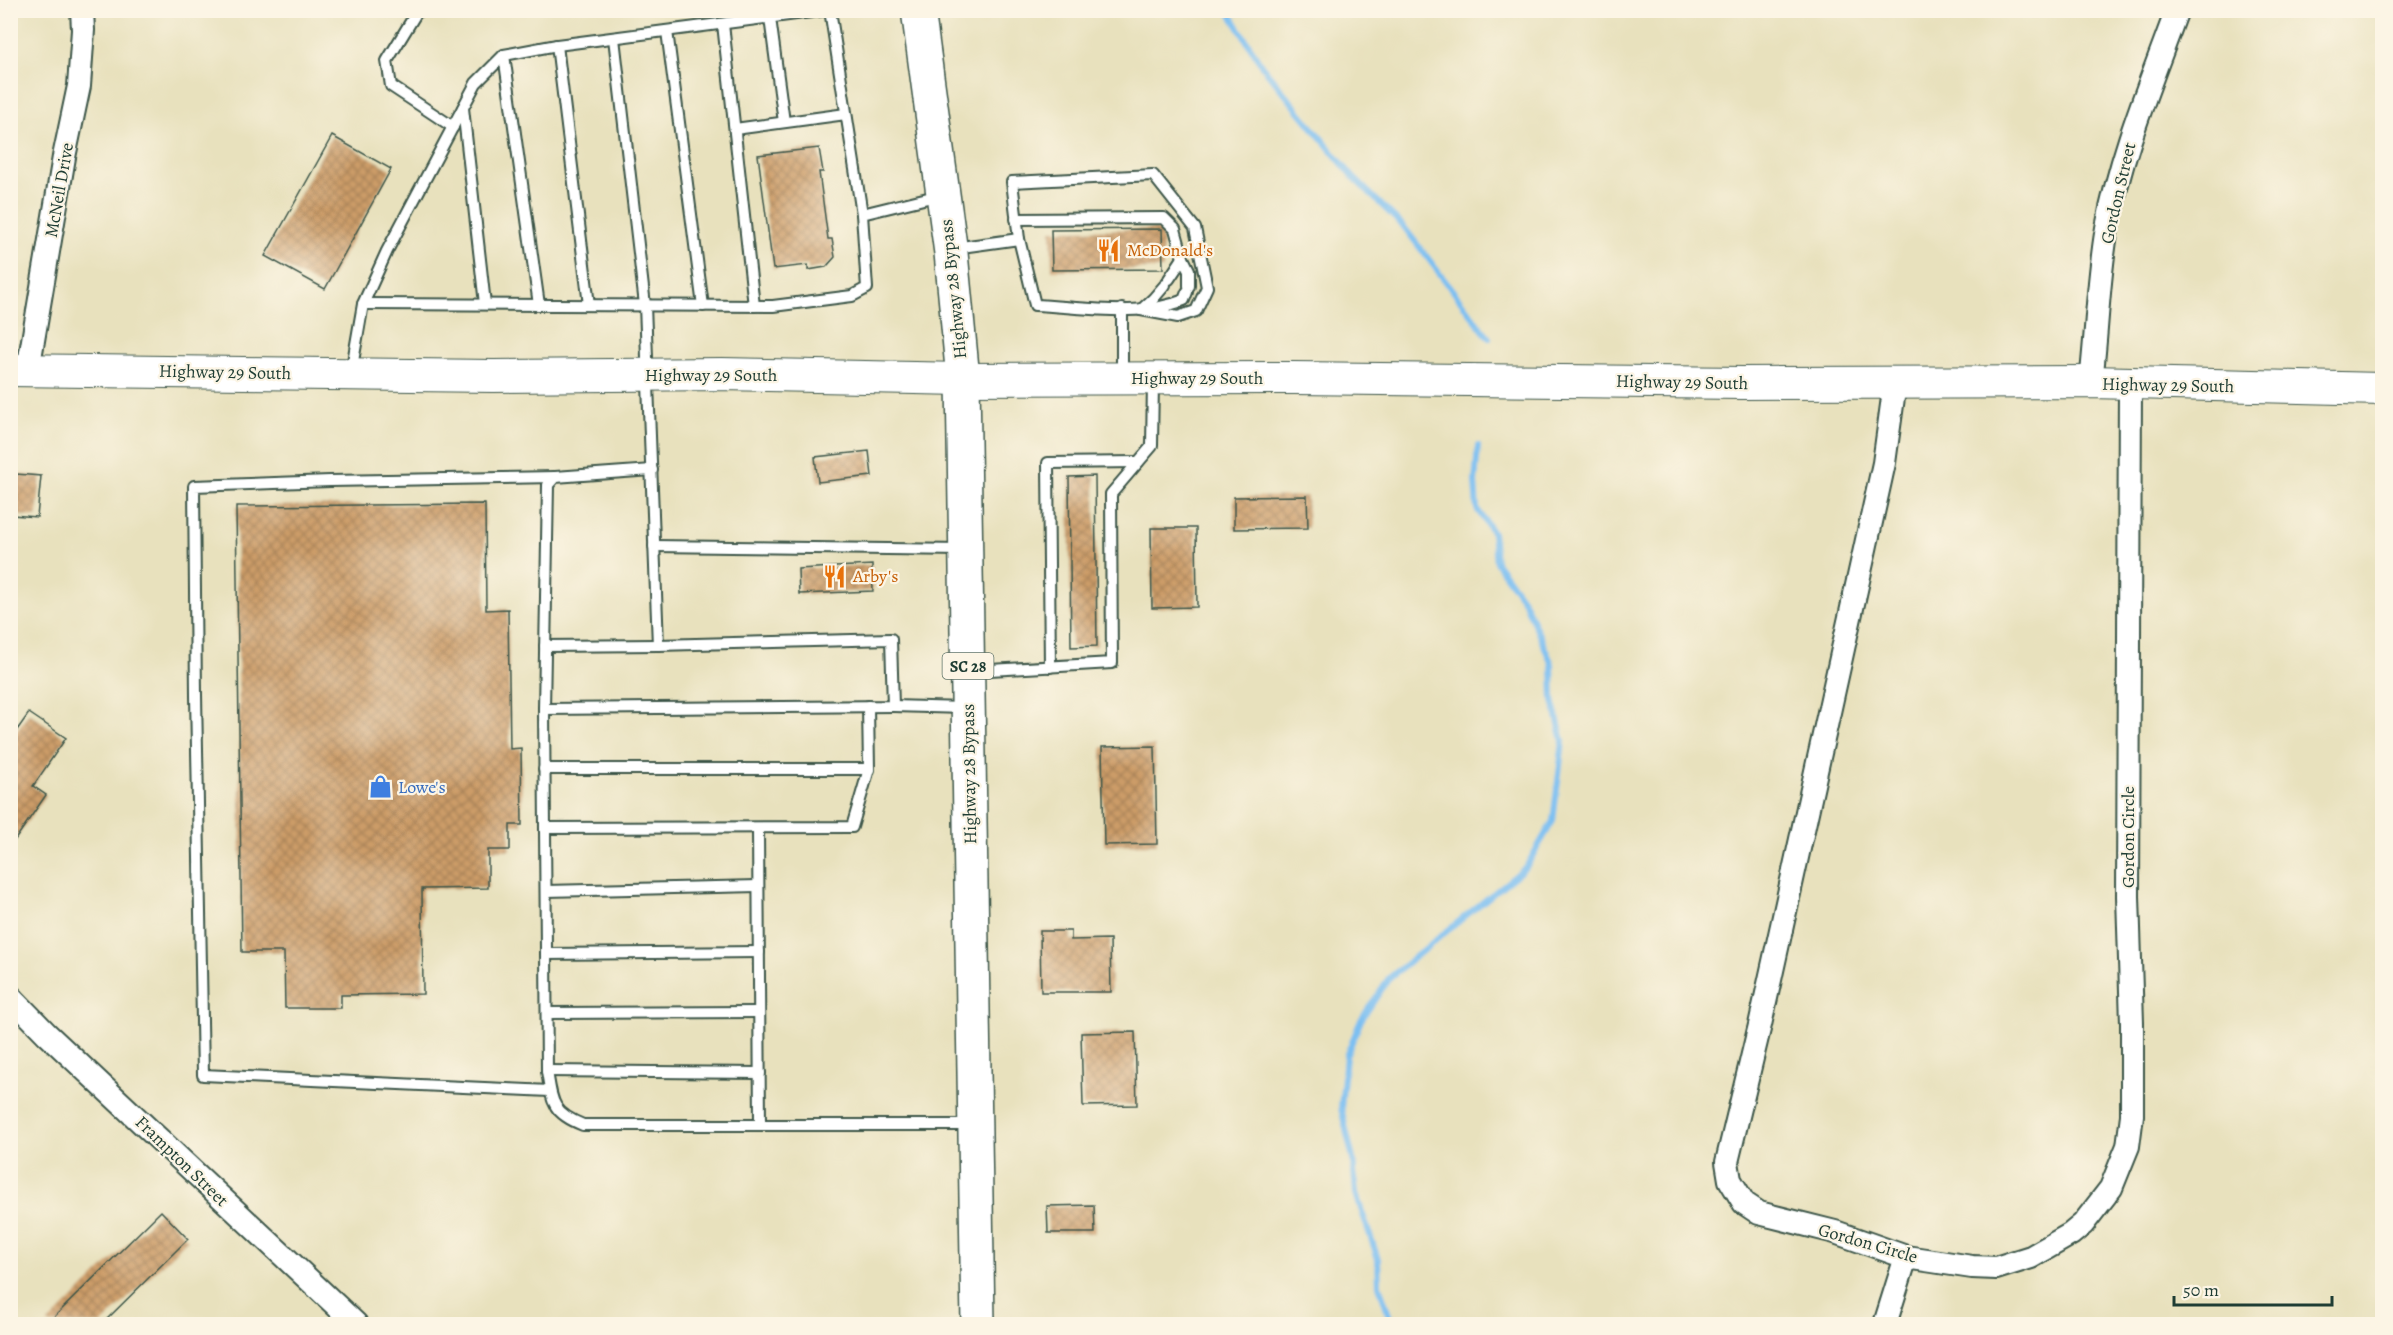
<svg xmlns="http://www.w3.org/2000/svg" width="2393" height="1335" font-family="Alegreya,serif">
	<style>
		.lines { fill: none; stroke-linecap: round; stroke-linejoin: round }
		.stream { stroke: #7cbff2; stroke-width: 6 }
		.building { fill: url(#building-cross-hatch) }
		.service-casing { stroke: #3d5649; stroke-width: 14 }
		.minor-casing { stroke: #3d5649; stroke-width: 26 }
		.secondary-casing { stroke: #3d5649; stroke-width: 34 }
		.trunk-casing { stroke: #3d5649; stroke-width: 36 }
		.service { stroke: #fff; stroke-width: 10 }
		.minor { stroke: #fff; stroke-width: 22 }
		.secondary { stroke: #fff; stroke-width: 32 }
		.trunk { stroke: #fff; stroke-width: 33 }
		.labels { text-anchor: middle; stroke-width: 4.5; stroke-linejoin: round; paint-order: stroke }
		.shield { fill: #fcf5e5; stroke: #617469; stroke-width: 1.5 }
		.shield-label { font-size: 16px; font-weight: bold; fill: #1f3d34 }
		.street-label { font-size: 18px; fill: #1f3d34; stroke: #fcf5e5 }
		.food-label { font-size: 18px; fill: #c56008; stroke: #fcf5e5; text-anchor: start }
		.shop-label { font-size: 18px; fill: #366cbe; stroke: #fcf5e5; text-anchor: start }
	</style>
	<defs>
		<pattern id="building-cross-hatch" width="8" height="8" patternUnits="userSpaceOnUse" patternTransform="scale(1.5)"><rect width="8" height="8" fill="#cc9c68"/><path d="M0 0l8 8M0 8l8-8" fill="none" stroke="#a58056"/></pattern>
	</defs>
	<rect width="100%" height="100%" fill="#fcf5e5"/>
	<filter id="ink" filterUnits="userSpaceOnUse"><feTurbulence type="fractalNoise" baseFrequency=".0167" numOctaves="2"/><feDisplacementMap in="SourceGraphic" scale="12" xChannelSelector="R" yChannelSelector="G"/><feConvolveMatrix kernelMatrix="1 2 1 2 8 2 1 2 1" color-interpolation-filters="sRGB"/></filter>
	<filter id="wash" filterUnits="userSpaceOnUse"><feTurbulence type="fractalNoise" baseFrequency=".008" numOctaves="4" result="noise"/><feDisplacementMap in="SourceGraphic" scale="24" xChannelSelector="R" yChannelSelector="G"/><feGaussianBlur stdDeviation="1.35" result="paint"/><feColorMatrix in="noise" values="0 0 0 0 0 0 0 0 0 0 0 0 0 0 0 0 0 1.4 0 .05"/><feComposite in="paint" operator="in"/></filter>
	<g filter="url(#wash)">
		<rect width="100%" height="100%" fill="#e8e1bd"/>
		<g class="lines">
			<g class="stream">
				<path d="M 1228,10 L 1262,66 L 1353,177 L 1404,227 L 1489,338"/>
				<path d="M 1392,1324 L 1379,1285 L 1378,1259 L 1356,1194 L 1353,1159 L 1341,1108 L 1346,1056 L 1361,1020 L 1389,978 L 1526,867 L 1553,821 L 1563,741 L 1553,700 L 1552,664 L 1524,601 L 1496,562 L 1493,533 L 1477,509 L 1475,482 L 1478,446"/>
			</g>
		</g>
		<g id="blocks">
			<g class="building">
				<path d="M 332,136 L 391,169 L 325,289 L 265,256 Z"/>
				<path d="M 819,148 L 823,172 L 819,172 L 828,239 L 832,239 L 835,257 L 826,267 L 808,270 L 808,265 L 773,269 L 758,155 Z"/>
				<path d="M 1162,229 L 1163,269 L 1052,270 L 1051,230 Z"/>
				<path d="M 869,451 L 872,476 L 818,482 L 815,457 Z"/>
				<path d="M 16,474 L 41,476 L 37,517 L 12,515 Z"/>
				<path d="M 1095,476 L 1097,646 L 1071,647 L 1069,477 Z"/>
				<path d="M 1307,496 L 1308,528 L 1234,529 L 1234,497 Z"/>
				<path d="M 485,504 L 486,610 L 508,609 L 510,749 L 521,748 L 522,825 L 510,825 L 510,850 L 488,850 L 488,888 L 422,889 L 423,994 L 341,995 L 341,1008 L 285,1008 L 284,952 L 242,952 L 236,506 Z"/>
				<path d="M 1151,528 L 1196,528 L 1197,607 L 1152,608 Z"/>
				<path d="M 872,565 L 873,591 L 799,594 L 798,569 Z"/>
				<path d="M 29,713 L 66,738 L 33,786 L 46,795 L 10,847 L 10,740 Z"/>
				<path d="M 1155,746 L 1157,844 L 1104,845 L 1102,747 Z"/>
				<path d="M 1040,931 L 1071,931 L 1071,940 L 1110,939 L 1111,992 L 1041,992 Z"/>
				<path d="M 1135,1032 L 1137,1105 L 1083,1106 L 1081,1033 Z"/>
				<path d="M 1094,1205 L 1095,1233 L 1048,1233 L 1047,1206 Z"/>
				<path d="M 161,1211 L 188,1239 L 102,1324 L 47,1324 Z"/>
			</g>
		</g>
	</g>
	<g filter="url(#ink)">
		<use href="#blocks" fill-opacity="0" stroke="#3d5649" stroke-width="1.5"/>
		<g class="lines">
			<defs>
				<g id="service">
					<path d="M 418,10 L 387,61 L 391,86 L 453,127"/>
					<path d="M 830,10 L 862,214"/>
					<path d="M 770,18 L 784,122"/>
					<path d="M 723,24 L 754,306"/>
					<path d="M 667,31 L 703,306"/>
					<path d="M 614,38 L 645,305 L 658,645 L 891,639 L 893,706 L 544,709 L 547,1071 C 552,1102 552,1113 583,1125 L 972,1125"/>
					<path d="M 557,45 L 589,305"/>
					<path d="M 504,55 L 539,305"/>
					<path d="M 463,108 L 485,304"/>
					<path d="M 735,129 L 846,114"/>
					<path d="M 1016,219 L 1164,218 L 1175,229 L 1183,258 L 1189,270 L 1189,286"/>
					<path d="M 1019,239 L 1035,305 C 1081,307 1141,318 1184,300 L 1187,292"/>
					<path d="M 954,248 L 1019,239 L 1012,182 L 1153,175 L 1195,228 L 1207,287 L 1196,311 L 1178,317 L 1141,310"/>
					<path d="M 1169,279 L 1183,258"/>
					<path d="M 363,304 L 773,306 L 852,296 L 867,288 L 862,214 L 940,195"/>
					<path d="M 1122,309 L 1122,375"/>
					<path d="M 1141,310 L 1153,299 L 1165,285"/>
					<path d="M 351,373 L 363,304 L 387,251 L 476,83 L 504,55 L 557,45 L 827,10"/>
					<path d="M 654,546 L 963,550"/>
					<path d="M 545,646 L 658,645"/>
					<path d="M 1050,667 L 1048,463 L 1138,462"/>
					<path d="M 972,671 L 1112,663 L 1111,494 L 1152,446 L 1153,382"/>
					<path d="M 893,706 L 964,708"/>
					<path d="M 544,709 L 548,485 L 555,477 L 652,470"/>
					<path d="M 544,769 L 869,769"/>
					<path d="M 545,828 L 852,827 L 869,769 L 868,706"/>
					<path d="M 758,828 L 760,1125"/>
					<path d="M 546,891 L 758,886"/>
					<path d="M 546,954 L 759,952"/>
					<path d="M 547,1013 L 759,1012"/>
					<path d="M 547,1071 L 760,1073"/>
					<path d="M 550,1091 L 203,1075 L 196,695 L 194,486 L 330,481 L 555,477"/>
				</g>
				<g id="minor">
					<path d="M 28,370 L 64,157 L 79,86 L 83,30 L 82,10"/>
					<path d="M 2091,382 C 2097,331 2098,279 2107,228 C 2121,152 2151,82 2177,10"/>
					<path d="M 1895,383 L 1884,463 L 1760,1025 L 1727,1162 L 1730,1180 L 1744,1203 L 1759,1213 L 1835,1232 L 1906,1257 L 1972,1267 L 1996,1268 L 2031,1257 L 2071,1234 L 2083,1224 L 2111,1188 L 2128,1146 L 2132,1115 L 2132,1023 L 2128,896 L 2130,384"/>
					<path d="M 10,996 L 47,1034 L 356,1324"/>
					<path d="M 1885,1324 L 1906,1257"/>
				</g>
				<path id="secondary" d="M 10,370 L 493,376 L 722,374 L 963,379 L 1294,378 L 1743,383 L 2091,382 L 2382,389"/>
				<path id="trunk" d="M 918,10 L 951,253 L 963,379 L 978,1324"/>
			</defs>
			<use href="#service" class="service-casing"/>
			<use href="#minor" class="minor-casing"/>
			<use href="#secondary" class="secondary-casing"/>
			<use href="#trunk" class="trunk-casing"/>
			<use href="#service" class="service"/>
			<use href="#minor" class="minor"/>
			<use href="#secondary" class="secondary"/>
			<use href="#trunk" class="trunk"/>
		</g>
	</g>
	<defs>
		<symbol id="restaurant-bare" viewBox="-9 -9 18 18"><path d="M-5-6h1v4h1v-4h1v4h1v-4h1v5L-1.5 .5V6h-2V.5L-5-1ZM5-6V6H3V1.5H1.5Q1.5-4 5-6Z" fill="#e8710a" stroke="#fcf5e5" stroke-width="2.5" paint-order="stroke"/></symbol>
		<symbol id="shop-bare" viewBox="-9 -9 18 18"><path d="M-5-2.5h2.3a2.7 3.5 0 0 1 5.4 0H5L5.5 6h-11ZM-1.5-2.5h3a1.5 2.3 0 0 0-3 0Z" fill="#3f7fe0" stroke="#fcf5e5" stroke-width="2.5" paint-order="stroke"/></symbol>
	</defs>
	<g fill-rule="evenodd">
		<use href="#restaurant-bare" x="1092" y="234" width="33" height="33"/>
		<use href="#restaurant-bare" x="818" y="560" width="33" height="33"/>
		<use href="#shop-bare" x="364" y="770" width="33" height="33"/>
	</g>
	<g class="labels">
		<rect class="shield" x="942.5" y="653" width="51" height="26" rx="4.5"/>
		<g class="shield-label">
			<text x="968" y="672">SC 28</text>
		</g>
		<g class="street-label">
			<text transform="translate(59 190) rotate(-80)" y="6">McNeil Drive</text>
			<text transform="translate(2118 193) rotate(-77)" y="6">Gordon Street</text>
			<text transform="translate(953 289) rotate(-96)" y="6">Highway 28 Bypass</text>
			<text transform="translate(225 372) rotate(1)" y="6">Highway 29 South</text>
			<text x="711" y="381">Highway 29 South</text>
			<text x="1197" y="384">Highway 29 South</text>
			<text transform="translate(1682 382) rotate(1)" y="6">Highway 29 South</text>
			<text transform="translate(2168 385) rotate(1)" y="6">Highway 29 South</text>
			<text transform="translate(969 774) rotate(-91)" y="6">Highway 28 Bypass</text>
			<text transform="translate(2128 837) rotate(-90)" y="6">Gordon Circle</text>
			<text transform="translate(182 1161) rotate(44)" y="6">Frampton Street</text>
			<text transform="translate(1868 1243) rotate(16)" y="6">Gordon Circle</text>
		</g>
		<g class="food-label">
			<text x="1127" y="256">McDonald's</text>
			<text x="853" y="582">Arby's</text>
		</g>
		<g class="shop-label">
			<text x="398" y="793">Lowe's</text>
		</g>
	</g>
	<rect width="2393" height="1335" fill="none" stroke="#fcf5e5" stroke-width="36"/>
	<path d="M2174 1296v9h158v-9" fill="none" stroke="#1f3d34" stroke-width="3"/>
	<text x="2183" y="1296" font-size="18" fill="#1f3d34" stroke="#fcf5e5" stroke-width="4.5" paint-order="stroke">50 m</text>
</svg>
